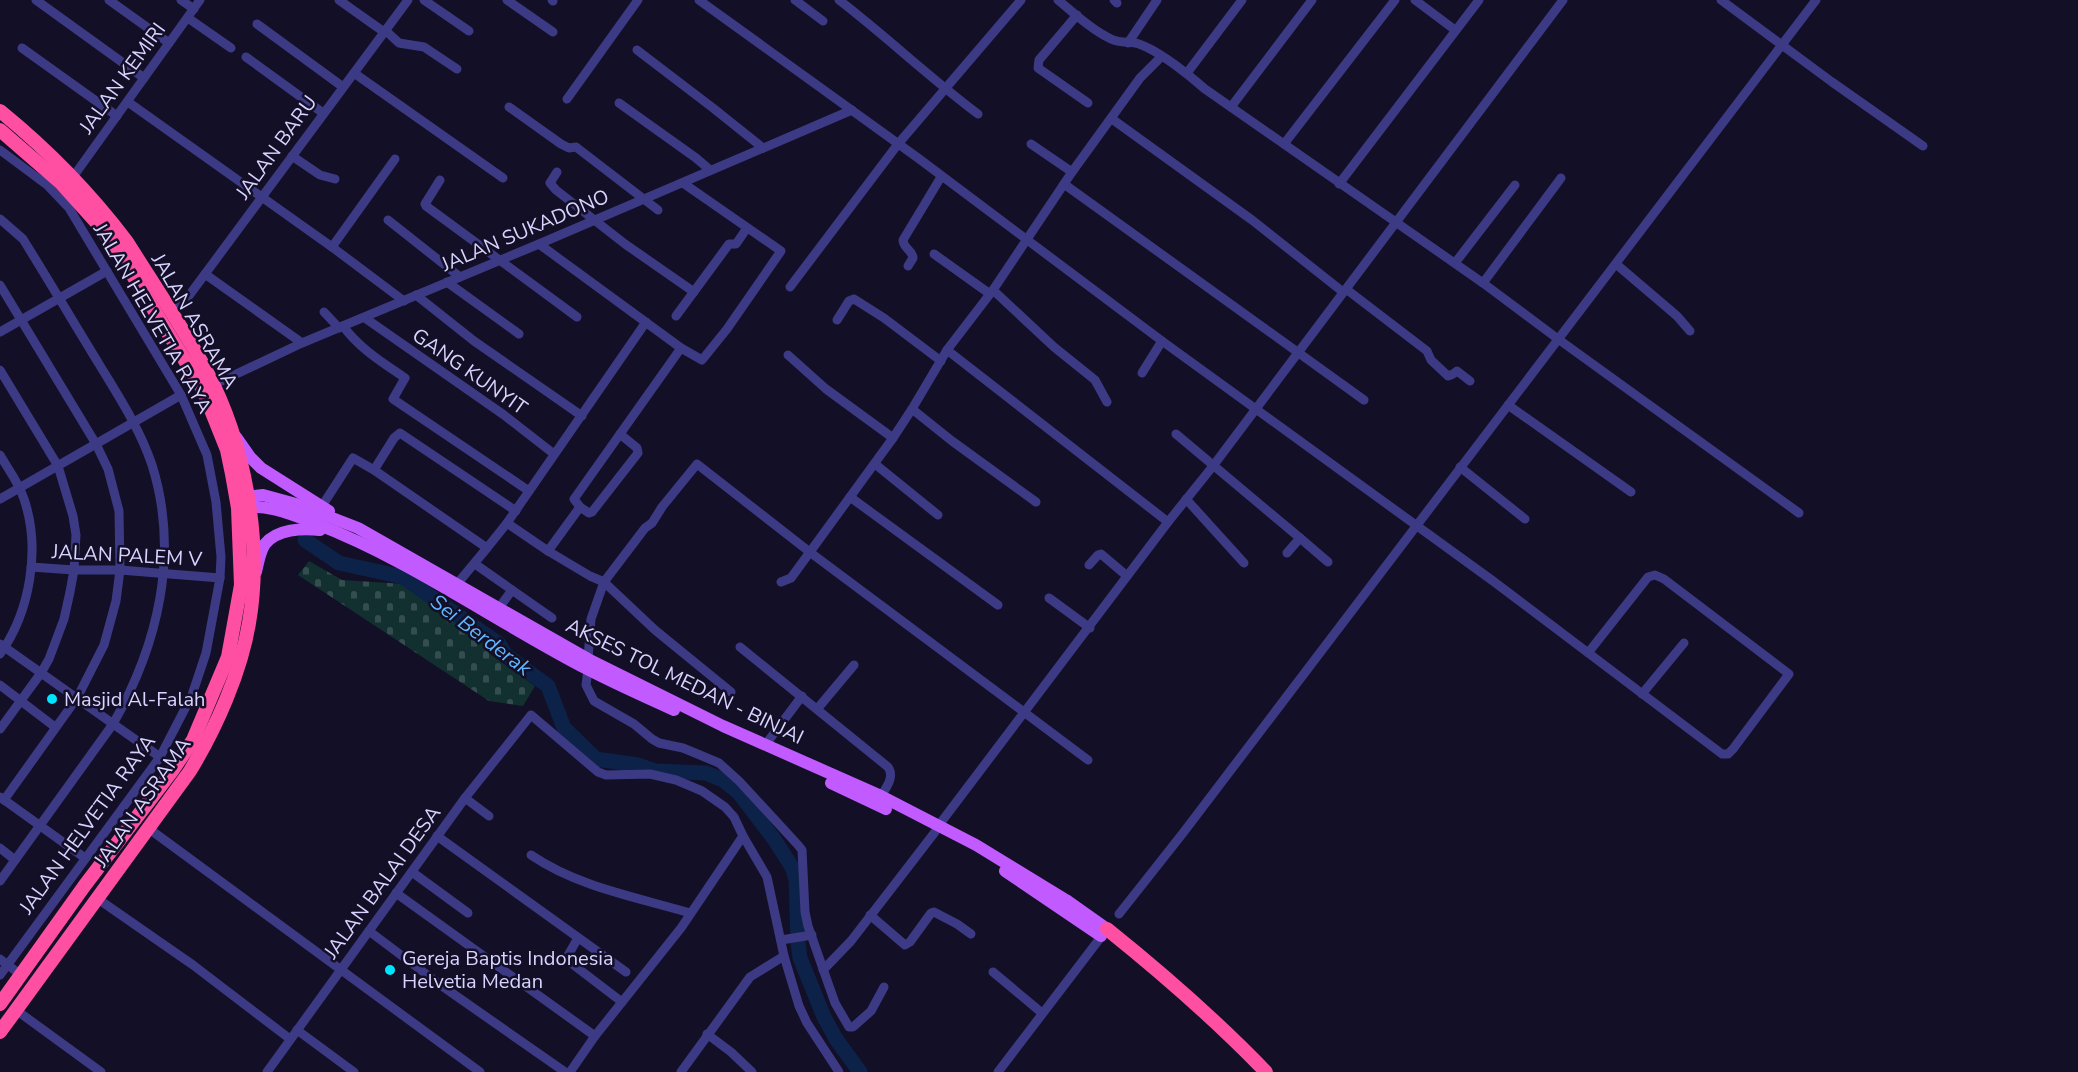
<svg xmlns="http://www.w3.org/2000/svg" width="2078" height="1072" font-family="'Nunito Sans',sans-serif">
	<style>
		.cemetery { fill: url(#cemetery-stones) }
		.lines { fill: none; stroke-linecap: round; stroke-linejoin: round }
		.river { stroke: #0c2248; stroke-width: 15 }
		.minor { stroke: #3d3a85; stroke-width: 9 }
		.major { stroke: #c25bff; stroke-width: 12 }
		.highway { stroke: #ff4fa3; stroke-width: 14 }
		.poi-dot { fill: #00e5ff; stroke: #130f26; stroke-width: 2 }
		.labels { text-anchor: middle; stroke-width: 5; stroke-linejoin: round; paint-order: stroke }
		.street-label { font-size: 20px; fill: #d9d4ff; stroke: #130f26 }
		.poi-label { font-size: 20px; fill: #d9d4ff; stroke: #130f26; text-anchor: start }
		.water-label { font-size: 21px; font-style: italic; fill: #62b6ff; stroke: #130f26 }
	</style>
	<defs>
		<pattern id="cemetery-stones" width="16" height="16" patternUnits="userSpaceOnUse" patternTransform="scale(1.5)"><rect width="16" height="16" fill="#12302f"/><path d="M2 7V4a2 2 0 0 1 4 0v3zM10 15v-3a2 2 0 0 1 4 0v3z" fill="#344d4e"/></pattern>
	</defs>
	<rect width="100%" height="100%" fill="#130f26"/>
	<path class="cemetery" d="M 309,561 L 342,580 L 405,584 L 482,638 L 490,654 L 535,686 L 523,706 L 489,701 L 298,575 Z"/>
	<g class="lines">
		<path class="river" d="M 305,540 L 339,563 L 403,577 L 499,644 L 506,655 L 548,686 L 564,728 L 596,759 L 638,765 L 656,771 L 706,773 L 723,780 L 739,793 L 774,839 L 792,867 L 796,879 L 798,943 L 800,958 L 824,1017 L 836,1039 L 860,1072"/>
		<g class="minor">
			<path d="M 36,0 L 144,78"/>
			<path d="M 109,0 L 169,43"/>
			<path d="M 181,0 L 194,9"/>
			<path d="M 339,0 L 384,32"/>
			<path d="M 424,0 L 469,31"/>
			<path d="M 507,0 L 553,32"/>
			<path d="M 552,0 L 553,1"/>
			<path d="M 699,0 L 918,158 L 1162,341 L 1493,581 L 1722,754 L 1728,754 L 1733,749 L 1789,674 L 1664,579 L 1655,575 L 1648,577 L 1588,653"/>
			<path d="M 795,0 L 823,21"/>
			<path d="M 839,0 C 887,37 930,78 978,114"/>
			<path d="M 1058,0 C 1075,14 1092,30 1111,39 C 1121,44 1130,41 1139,44 C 1159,51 1189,75 1205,89 L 1483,283 L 1558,339 L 1799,513"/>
			<path d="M 1114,0 L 1117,3"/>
			<path d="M 1415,0 L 1455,30"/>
			<path d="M 1721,0 L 1832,82 L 1923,146"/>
			<path d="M 1077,15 L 1039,60 L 1038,68 L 1088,103"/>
			<path d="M 188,18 L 231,48"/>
			<path d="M 257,24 L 343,87"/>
			<path d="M 385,30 L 399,43 L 424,47 L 457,69"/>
			<path d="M 1128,43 L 1157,0"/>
			<path d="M 22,48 L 117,116"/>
			<path d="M 637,50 L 713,108 L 763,148"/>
			<path d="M 246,57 L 323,113"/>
			<path d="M 354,73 L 503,178"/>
			<path d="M 1187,73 L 1242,0"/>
			<path d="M 567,99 L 638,0"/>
			<path d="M 128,102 L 332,247 L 404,301"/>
			<path d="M 619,103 L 696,158 L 710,170"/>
			<path d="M 509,107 L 561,144 L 569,148 L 576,147 L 658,210"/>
			<path d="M 1231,107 L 1312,0"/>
			<path d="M 1112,119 L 1252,220 L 1343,292"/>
			<path d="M 1031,144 L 1072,172"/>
			<path d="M 1284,144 L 1395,0"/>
			<path d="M 0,150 L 47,185 L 69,208 L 181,395 L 207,455 L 216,502 L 221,557 L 220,578 L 206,653 L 192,695 L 160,757 L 0,975"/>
			<path d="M 292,156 L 320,175 L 335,179"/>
			<path d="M 557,172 L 550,183 L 556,190 L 625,244 L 694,292"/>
			<path d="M 73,177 L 200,0"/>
			<path d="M 440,180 L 425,204 L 426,206 L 577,317"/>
			<path d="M 1064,184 L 1364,400"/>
			<path d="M 1339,184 L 1479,0"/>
			<path d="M 0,219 L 23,239 C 49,281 74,323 99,364 C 119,397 140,429 152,465 C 180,554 158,645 113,724 L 0,881"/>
			<path d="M 388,220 L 460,277"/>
			<path d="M 539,244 L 681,348 L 702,360 L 727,329 L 781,251 L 683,183"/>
			<path d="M 332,247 L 395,159"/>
			<path d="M 934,254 L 990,294"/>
			<path d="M 1455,263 L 1515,185"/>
			<path d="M 1616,264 L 1677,316 L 1690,331"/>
			<path d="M 908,266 L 913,258 C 913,251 903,248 903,240 L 941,177"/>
			<path d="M 205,274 L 302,343"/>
			<path d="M 447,282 L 519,334"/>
			<path d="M 1483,283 L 1561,178"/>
			<path d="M 0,285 L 96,444 L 108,469 L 119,511 L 120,570 L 116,601 L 104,645 L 77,698 L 4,800"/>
			<path d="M 790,287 L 898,144 L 1021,0"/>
			<path d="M 1346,289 L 1427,351 L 1431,360 L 1448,376 L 1453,374 L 1457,371 L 1470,381"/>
			<path d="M 993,290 L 1054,347 L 1095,380 L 1107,402"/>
			<path d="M 416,295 L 474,341 L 582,416"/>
			<path d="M 324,312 L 339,328"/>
			<path d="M 171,313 L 185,301 L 408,0"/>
			<path d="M 676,316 L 729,244 L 736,244 L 747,228"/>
			<path d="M 365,318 L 504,415 L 554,454"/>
			<path d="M 837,320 L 849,301 L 854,299 L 884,318 L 941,361"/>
			<path d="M 343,326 C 360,349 382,362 405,378 L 393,399 L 529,491"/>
			<path d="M 0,332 L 107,271"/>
			<path d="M 947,350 L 1168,522"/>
			<path d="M 788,355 L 826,389 L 893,438"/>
			<path d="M 0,370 L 58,466 L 73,516 L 76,535 L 74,570 L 70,592 L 64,619 L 49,659 L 41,673 L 0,729"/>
			<path d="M 1142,373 L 1162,341"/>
			<path d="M 213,385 L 302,343 L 539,244 L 852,110"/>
			<path d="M 1508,405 L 1631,492"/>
			<path d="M 912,409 L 952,441 L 1036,502"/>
			<path d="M 1176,434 L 1300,538 L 1287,553"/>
			<path d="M 0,455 C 8,469 19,483 24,499 C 41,549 30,612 0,654"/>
			<path d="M 875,464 L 938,515"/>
			<path d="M 1460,467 L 1525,519"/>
			<path d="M 374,470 L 394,438 L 400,433 L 516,511"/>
			<path d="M 850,497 L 998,605"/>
			<path d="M 0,499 L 181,395"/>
			<path d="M 1186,499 L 1244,563"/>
			<path d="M 322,506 L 353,458 L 374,470 L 487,548 L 507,523 L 646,322"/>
			<path d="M 580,507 L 589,513 L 592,512 L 638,453 L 637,448 L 620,434"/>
			<path d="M 507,523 L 548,551 L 590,576 L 604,582 L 655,630 L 731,692"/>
			<path d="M 1300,538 L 1328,562"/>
			<path d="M 548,551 L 580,507 L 574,499 L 681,348"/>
			<path d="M 475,564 L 552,618"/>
			<path d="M 1089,565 L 1098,555 L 1101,554 L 1127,576"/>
			<path d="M 31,567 L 74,570 L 120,570 L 220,578"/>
			<path d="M 781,582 L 791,578 L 893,438 L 912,409 L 947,350 L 993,290 L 1072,172 L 1140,78 L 1161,57"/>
			<path d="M 457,584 L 487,548"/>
			<path d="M 1049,598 L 1090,628"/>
			<path d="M 496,612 L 512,590"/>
			<path d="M 0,644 L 160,757"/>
			<path d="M 740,647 L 888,767 C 895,777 886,788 881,796"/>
			<path d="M 588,659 L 591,619 L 604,582 L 645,528 L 652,523 L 662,507 L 697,464 L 811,553 L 1088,760"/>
			<path d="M 588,669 L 586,685 L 594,701 L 634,724 L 652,739 L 659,743 L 683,748 L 719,763 L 739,781 L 798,845 L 802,850 L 805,912 L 808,926 L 835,1003 L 849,1027 L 853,1027 L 871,1011 L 884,987"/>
			<path d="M 0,685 L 55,727"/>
			<path d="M 1642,694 L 1684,643"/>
			<path d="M 818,708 L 854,665"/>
			<path d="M 766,744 L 802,696"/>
			<path d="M 0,797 L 85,858"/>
			<path d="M 465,798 L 489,816"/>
			<path d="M 939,825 L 1168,522 L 1213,466 L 1563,0"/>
			<path d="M 148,828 L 480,1072"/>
			<path d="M 437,836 L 626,972"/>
			<path d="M 0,848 L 15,860"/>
			<path d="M 531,855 C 578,887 636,897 690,913"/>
			<path d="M 412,872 L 468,913"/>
			<path d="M 396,893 L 595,1036"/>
			<path d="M 98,899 L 193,965 L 290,1039"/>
			<path d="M 1119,914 L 1183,833 L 1816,0"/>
			<path d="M 870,915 L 905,945 L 910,942 L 931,913 L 934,912 L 957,924 L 971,934"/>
			<path d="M 369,931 L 442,986 L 565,1072"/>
			<path d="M 578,938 L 567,957 L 567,960 L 622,1002"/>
			<path d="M 781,940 L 812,935"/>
			<path d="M 0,959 L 21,975"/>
			<path d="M 823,970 L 851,941 L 935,832"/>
			<path d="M 993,972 L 1042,1013"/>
			<path d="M 16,1010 L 101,1072"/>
			<path d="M 297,1030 L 354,1072"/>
			<path d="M 707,1034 L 731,1052 L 752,1072"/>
			<path d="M 267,1072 L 465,798 L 531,715 L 598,772 L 606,775 L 650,774 L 676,780 L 702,791 L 725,807 L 734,817 L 743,836 L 767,877 L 784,956 L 799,1006 L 807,1023 L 839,1072"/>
			<path d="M 570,1072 L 595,1036 L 681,928 L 743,836"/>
			<path d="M 681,1072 L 750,977 L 784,956"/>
			<path d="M 998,1072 L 1104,933"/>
		</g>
		<g class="major">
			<path d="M 236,437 L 250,457 L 261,468 L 329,511"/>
			<path d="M 238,498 L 263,495 L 296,504 L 358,528 L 588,659 L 723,726 L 881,796 L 976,845 L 1066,900 L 1107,929"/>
			<path d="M 239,508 C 265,503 291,514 314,523 C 411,560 496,622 587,669 C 616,684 645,697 674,710"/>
			<path d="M 256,572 C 258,563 260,551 265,544 C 277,529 302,528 320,530"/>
			<path d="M 831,783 L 886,809"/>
			<path d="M 1005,871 L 1101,936"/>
		</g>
		<g class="highway">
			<path d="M 0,111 C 48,150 90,193 127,242 C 154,285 182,326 206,370 C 245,442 263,543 249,623 C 241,672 216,728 190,771 L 0,1032"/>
			<path d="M 0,130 L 61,183 L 97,223 L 116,248 L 203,390 L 227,450 L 232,474 L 238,508 L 241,585 L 228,657 L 193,740 L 172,771 L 85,885 L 0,1004"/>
			<path d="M 1107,929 C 1163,974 1216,1020 1266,1072"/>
		</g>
	</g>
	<g class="poi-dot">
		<circle cx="52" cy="699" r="6"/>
		<circle cx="390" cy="970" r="6"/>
	</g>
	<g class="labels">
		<g class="street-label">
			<text transform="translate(122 78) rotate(-54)" y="7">JALAN KEMIRI</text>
			<text transform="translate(276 147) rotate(-54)" y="7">JALAN BARU</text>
			<text transform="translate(525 230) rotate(-23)" y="7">JALAN SUKADONO</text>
			<text transform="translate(153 318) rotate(60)" y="7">JALAN HELVETIA RAYA</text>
			<text transform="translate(195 321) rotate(60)" y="7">JALAN ASRAMA</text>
			<text transform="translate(470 371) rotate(35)" y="7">GANG KUNYIT</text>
			<text transform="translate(127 555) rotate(3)" y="7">JALAN PALEM V</text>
			<text transform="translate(685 681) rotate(26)" y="7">AKSES TOL MEDAN - BINJAI</text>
			<text transform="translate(142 802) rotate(-55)" y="7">JALAN ASRAMA</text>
			<text transform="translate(87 824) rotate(-54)" y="7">JALAN HELVETIA RAYA</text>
			<text transform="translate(382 882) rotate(-54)" y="7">JALAN BALAI DESA</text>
		</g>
		<g class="poi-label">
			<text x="64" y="706">Masjid Al-Falah</text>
			<text x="402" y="965">Gereja Baptis Indonesia<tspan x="402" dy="23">Helvetia Medan</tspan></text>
		</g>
		<g class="water-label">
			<text transform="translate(481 635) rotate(37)" y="7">Sei Berderak</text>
		</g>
	</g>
</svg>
